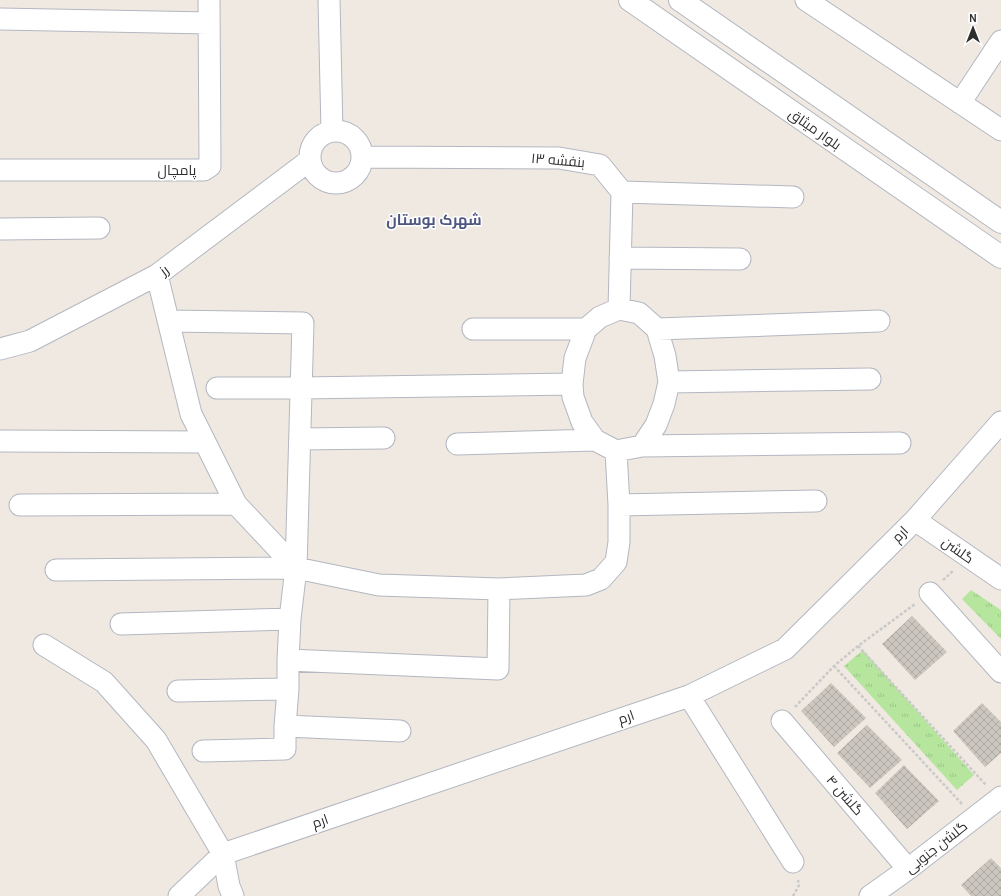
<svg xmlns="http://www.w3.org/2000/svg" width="1001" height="896" font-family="Karla,Cairo,sans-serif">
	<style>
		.grass { fill: url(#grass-tufts) }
		.building { fill: url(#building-cross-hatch) }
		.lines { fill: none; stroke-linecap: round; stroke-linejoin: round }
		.street-casing { stroke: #b4b7c1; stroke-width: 23 }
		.secondary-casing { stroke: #b4b7c1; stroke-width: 24 }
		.path { stroke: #c9c9c9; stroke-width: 2.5; stroke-dasharray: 3 2; stroke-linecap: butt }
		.street { stroke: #fff; stroke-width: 21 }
		.secondary { stroke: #fff; stroke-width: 22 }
		.labels { text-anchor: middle; stroke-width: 3; stroke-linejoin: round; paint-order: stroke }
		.street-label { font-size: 14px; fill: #2e2e2e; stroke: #fff }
		.neighbourhood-label { font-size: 15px; font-weight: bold; fill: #4d5680; stroke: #fff }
	</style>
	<defs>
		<pattern id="grass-tufts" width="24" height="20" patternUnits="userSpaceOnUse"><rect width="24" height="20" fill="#b6e59e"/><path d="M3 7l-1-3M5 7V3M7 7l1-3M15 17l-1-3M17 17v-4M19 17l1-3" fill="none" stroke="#9dc588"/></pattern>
		<pattern id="building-cross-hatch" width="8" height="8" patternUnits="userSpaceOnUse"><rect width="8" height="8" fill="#cbc7bf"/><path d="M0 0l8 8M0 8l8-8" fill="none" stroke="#afaba4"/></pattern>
	</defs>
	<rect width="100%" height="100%" fill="#efe9e1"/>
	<path class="grass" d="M971,590L1001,610V639L962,599Z
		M863,650L974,775L957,790L844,666Z"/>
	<path class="building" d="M912,616L947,652L915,680L882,644Z
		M831,683L866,718L834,747L801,711Z
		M982,703L1001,722V753L985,767L953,731Z
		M867,725L902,760L870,788L837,753Z
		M904,765L939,801L907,829L875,793Z
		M991,858L1001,868V896H971L961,885Z"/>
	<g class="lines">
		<g class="street-casing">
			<path id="street" d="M329,0L332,131
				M806,0L1001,130
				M0,19L209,23
				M960,103L1001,41
				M310 157a26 26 0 1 1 52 0a26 26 0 1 1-52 0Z
				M363,157L559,158L600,165L622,192L619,309
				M0,170H204L210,166L209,0
				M622,192L793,197
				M0,229L99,228
				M620,258L740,259
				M157,275L191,414L236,504L296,568L379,585L499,589L586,585L601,579L616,562L619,542V505L616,451
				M169,321L303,323L296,568L290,619L288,660L498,669L499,589
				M473,329H586L600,317L619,309L639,313L657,329L665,356L669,382L664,404L656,425L642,446L616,451L595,440L582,422L573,397L572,384L575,358L586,329
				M657,329L879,321
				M0,349L30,341L157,275L310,160
				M669,382L870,379
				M217,388H301L572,384
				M300,439L384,438
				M0,441L205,442
				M457,444L595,440
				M642,446L900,443
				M20,505L236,504
				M619,505L816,501
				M915,520L1001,579
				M56,570L296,568
				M930,593L1001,672
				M121,624L290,619
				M44,645L104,682L156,740L223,854L229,886L233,896
				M178,691L288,689
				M689,696L793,862
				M782,721L908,869
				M285,726L400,731
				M203,751L285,749V726L288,689V660
				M179,896L223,854L689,696L785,649L915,520L1001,422
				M870,896L908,869L1001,797"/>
		</g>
		<g class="secondary-casing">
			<path id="secondary" d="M630,0L1001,257
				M680,0L1001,222"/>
		</g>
		<path class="path" d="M943,580L954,570
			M858,646L986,785
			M834,666L962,804
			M795,707L834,666L858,646L915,604
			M793,896L799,885L798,880"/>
		<use href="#street" class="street"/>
		<use href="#secondary" class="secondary"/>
	</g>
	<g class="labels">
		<g class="street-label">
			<text transform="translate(815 129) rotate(35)" y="5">بلوار میثاق</text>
			<text transform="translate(558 160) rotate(5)" y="5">بنفشه ۱۳</text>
			<text x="177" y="175">پامچال</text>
			<text transform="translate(164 270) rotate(-36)" y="5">رز</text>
			<text transform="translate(900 534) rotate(-45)" y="5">ارم</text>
			<text transform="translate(958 550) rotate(35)" y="5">گلشن</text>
			<text transform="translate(626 717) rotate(-19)" y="5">ارم</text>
			<text transform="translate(845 795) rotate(49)" y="5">گلشن ۴</text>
			<text transform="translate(320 821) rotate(-19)" y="5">ارم</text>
			<text transform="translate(936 847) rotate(-38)" y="5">گلشن جنوبی</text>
		</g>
		<g class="neighbourhood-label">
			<text x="434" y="225">شهرک بوستان</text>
		</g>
	</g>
	<g transform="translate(973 28)" stroke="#ffffff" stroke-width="3" paint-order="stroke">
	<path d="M0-3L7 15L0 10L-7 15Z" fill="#2e2e2e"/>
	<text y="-6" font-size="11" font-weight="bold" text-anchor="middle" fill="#2e2e2e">N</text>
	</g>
</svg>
